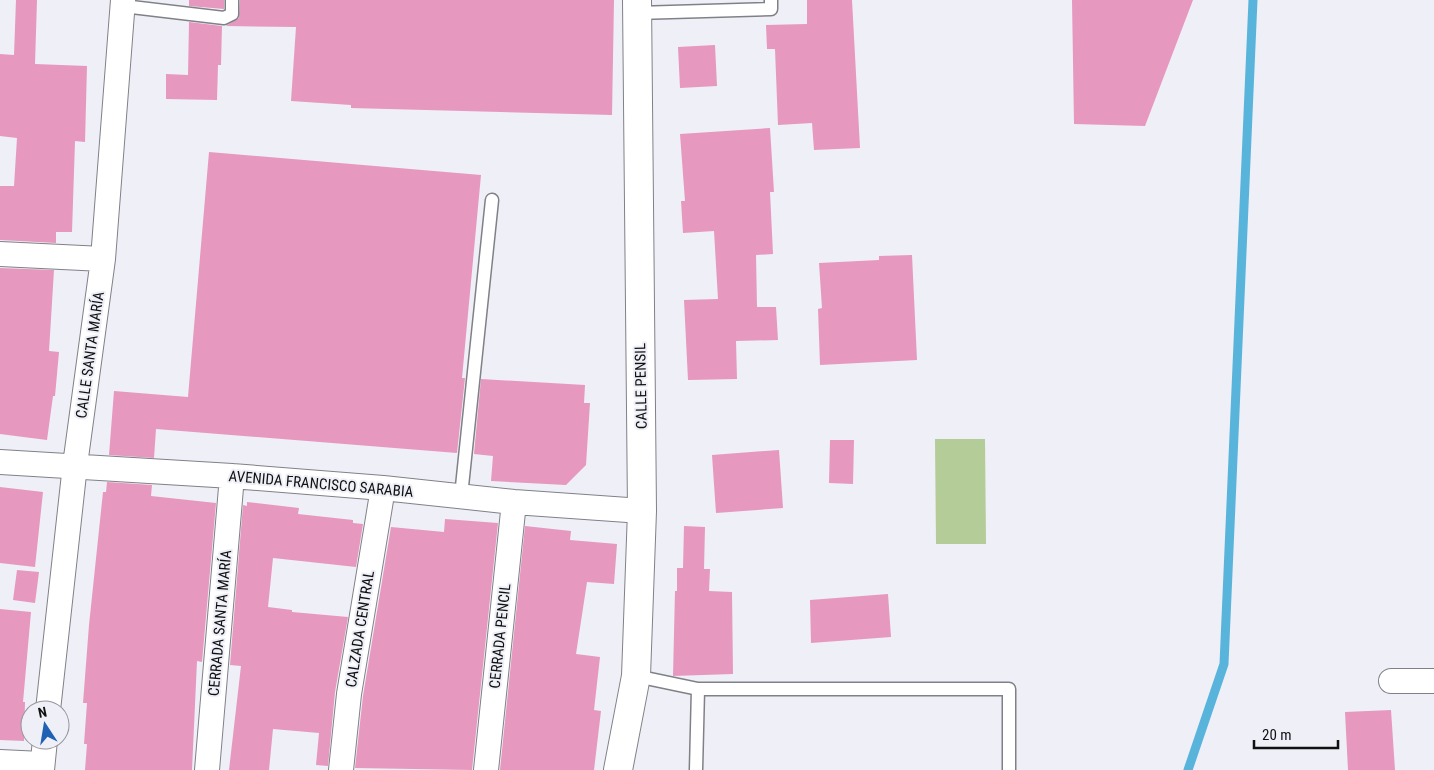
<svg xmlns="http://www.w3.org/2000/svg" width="1434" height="770" font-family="'Roboto Condensed',sans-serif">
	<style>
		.green { fill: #b4cc98 }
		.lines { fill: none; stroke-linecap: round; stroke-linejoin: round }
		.stream { stroke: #59b4dc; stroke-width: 9 }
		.building { fill: #e698bf }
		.service-casing { stroke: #808187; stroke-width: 15 }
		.minor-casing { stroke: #808187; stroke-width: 26 }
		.secondary-casing { stroke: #808187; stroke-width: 30 }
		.service { stroke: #fff; stroke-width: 12 }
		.minor { stroke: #fff; stroke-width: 24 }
		.secondary { stroke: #fff; stroke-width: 28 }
		.labels { text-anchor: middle; stroke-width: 4; stroke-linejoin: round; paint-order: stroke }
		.street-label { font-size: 15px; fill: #0f1012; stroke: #efeff7 }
	</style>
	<rect width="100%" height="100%" fill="#efeff7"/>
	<path class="green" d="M935,439H985L986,544H936Z"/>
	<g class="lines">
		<path class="stream" d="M1188,770L1224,664L1253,0"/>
	</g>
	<path class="building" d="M16,0H37L35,64L87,66L85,142L75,141L72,232H56V243L0,240V186H14L17,138L0,136V54L14,55Z
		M189,0H224V9L189,6Z
		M240,0H614L612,115L351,108V105L291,101L296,27L226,26L239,18Z
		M807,0H852L860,148L814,150L812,123L778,125L775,49H767L766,25L807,24Z
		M1072,0H1193L1145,126L1074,124Z
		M189,22L222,26L221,65H218L217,100L166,99V74L188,75Z
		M715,45L717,86L680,88L678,47Z
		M770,128L774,192H770L773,254L756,255L757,307H776L778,340L736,341L737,379L688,380L684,300L718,299L714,231L683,233L681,201H685L680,134Z
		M209,152L481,175L462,378H465L457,453L156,429L154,458L109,455L114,391L188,397Z
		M912,255L917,360L820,365L818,309L822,308L819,263L879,260V256Z
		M0,268L54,270L49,351L59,352L55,396H53L47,440L0,434Z
		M481,379L585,385L584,403H590L586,465L566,485L491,481L493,456L474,454Z
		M830,440H854L853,484L829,483Z
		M779,450L783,508L716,513L712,455Z
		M107,482L152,485L151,496L216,503L202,662L197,661L192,770H85L87,744H84L87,703H83L89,625L103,492H106Z
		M0,487L43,492L35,567L0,563Z
		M247,502L299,508L298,514L353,520V523L363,524L356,567L273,558L268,607L292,610V612L348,617L335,692L328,766L316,765L319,733L273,729L269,770H229L241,666L230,665L243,505L247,506Z
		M445,519L498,523L472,770L355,768L363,696L391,527L444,532Z
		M525,526L571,531L570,540L617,544L614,584L587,582L576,654L600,657L594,710L601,711L594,770H500Z
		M684,526L705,527L704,569H710L709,591L732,592L733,674L673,676L675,591H677V568H683Z
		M17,570L39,572L35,603L13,600Z
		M888,594L891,637L811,643L810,600Z
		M0,609L31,612L23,702H25L24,741L0,740Z
		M1391,710L1395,770H1348L1345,712Z"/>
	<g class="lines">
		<g class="service-casing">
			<path id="service" d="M123,6L224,18L232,14V0
				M637,13L771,9V0
				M461,496L492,200
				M636,676L698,689H1009V770
				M696,770L698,689"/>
		</g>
		<g class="minor-casing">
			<path id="minor" d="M0,254L103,259
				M0,462L232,476L383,488L514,502L642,511
				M1391,681H1434
				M48,710L75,465L103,259L123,0
				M0,762L42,764
				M42,770L45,740
				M207,770L232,476
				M341,770L349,694L383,488
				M486,770L514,502"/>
		</g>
		<g class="secondary-casing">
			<path id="secondary" d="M618,770L636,676L642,511L637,0"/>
		</g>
		<use href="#service" class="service"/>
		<use href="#minor" class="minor"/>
		<use href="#secondary" class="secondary"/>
	</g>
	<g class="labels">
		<g class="street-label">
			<text transform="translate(90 355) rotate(-82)" y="5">CALLE SANTA MARÍA</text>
			<text transform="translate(641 386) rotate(-91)" y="5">CALLE PENSIL</text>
			<text transform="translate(321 484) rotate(5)" y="5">AVENIDA FRANCISCO SARABIA</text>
			<text transform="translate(220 623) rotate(-85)" y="5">CERRADA SANTA MARÍA</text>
			<text transform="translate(360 629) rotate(-81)" y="5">CALZADA CENTRAL</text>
			<text transform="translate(500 636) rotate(-84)" y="5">CERRADA PENCIL</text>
		</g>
	</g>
	<g transform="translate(45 725) rotate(348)"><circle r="24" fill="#efeff7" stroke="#95969b"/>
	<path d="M0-4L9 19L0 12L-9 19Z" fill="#1f61b2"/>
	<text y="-8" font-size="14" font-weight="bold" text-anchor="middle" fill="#0f1012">N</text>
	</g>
	<path d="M1254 740v8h84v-8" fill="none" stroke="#0f1012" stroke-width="2.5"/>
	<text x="1262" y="740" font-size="15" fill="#0f1012" stroke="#efeff7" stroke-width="4" paint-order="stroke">20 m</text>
</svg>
